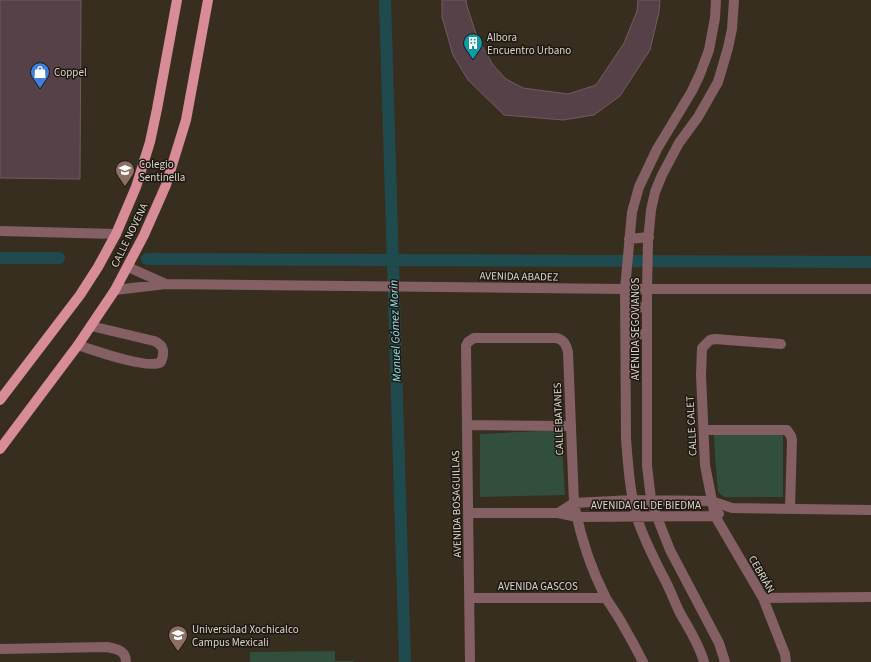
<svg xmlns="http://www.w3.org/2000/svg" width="871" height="662" font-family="'Source Sans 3',sans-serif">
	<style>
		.green { fill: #324e3d }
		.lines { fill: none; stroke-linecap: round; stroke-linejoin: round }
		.canal { stroke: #1f4a4e; stroke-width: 12 }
		.building { fill: #554147; stroke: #705b62 }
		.minor { stroke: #845f64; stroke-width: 10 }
		.major { stroke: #d78c97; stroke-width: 10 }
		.labels { text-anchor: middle; stroke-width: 3; stroke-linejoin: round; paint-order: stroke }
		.poi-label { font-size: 11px; fill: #ded7ce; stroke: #1c1710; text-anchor: start }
		.street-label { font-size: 11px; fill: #ded7ce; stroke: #1c1710 }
		.water-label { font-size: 12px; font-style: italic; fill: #91e0e8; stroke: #1c1710 }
	</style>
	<rect width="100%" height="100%" fill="#382e1f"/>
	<path class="green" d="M561,430L565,495L480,497V434Z
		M783,433V497H724L718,492L715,456L714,435Z
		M335,651V661H354V662H250V652Z"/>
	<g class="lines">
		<path class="canal" d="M385,0L405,662
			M0,258H59
			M147,259L871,262"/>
	</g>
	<path class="building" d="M0,0H81L80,179L0,178Z
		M442,0H466L467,6L477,37L493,65L506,79L523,88L568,94L596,85L624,43L637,11L638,0H660L659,12L650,50L620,96L594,115L563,120L504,115L468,80L453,55L442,17Z"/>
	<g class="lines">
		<path class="minor" d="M0,231L116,234
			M629,239L649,237
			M128,267L166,284
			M115,290L166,284L625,289H871
			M626,308L647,307
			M626,335L647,334
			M781,344L715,339L710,340L702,348L701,375L705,465L715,516L763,598L785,654L786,662
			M78,345C93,350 149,370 161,362C165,352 164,345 154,341L91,326
			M468,425L570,426
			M704,430H787L791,436L792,440L790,509
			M468,513H558L577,517L715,516L719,514
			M558,513L574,503L633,500L711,501L732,508L871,510
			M469,598H606
			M763,598L871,597
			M0,649L107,647C116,649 126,650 126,662
			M470,662L466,346L468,342L474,338H557C565,341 566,345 568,352L574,503C580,535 591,569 606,598C612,608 619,617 624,627C631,639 637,650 643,662
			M704,662C699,644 689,629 680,613C675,603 671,592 666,582C655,561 644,540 637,518C630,493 628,465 626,439L625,289L632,212L639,187L657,149L692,91L700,74L709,50L715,18L716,0
			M725,662L719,643L670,550L657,517L651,499L647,466V289L648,241L651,210L655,192L662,175L679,143L698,117L718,82L728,48L732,29L734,0"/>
		<path class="major" d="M0,400L80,295L98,267L116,234L136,187L150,142L157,109L177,0
			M0,449L78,345L115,290L144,235L166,185L186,120L208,0"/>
	</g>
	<defs>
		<g id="building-pin" transform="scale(1)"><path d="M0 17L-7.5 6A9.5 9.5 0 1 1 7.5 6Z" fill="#0f9aa8" stroke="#1c1710"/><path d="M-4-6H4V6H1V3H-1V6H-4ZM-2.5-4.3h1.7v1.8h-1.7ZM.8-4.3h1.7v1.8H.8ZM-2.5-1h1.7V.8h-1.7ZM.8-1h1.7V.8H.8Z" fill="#fff"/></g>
		<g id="shop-pin" transform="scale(1)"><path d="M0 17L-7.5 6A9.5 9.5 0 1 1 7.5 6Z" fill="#3f7fe0" stroke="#1c1710"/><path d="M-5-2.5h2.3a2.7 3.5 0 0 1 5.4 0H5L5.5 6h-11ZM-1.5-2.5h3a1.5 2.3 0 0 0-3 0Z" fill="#fff"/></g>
		<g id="school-pin" transform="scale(1)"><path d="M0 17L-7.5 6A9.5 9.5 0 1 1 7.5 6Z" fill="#8d6e63" stroke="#1c1710"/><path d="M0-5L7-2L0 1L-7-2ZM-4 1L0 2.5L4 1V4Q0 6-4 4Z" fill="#fff"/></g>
		<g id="university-pin" transform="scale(1)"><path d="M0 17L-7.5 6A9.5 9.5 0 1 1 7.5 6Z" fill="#8d6e63" stroke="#1c1710"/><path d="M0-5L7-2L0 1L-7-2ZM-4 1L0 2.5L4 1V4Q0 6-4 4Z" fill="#fff"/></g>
	</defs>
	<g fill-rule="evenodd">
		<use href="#building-pin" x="473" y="43"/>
		<use href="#shop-pin" x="40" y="72"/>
		<use href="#school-pin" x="125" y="170"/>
		<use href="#university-pin" x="178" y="635"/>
	</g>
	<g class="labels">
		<g class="poi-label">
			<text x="487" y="41">Albora<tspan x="487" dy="13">Encuentro Urbano</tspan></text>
			<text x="54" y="76">Coppel</text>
			<text x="139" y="168">Colegio<tspan x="139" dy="13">Sentinella</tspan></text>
			<text x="192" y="633">Universidad Xochicalco<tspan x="192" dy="13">Campus Mexicali</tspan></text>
		</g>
		<g class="street-label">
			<text transform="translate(129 235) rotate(-64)" y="4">CALLE NOVENA</text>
			<text transform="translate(519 276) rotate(1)" y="4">AVENIDA ABADEZ</text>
			<text transform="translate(635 329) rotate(-90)" y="4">AVENIDA SEGOVIANOS</text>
			<text transform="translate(558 419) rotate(-92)" y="4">CALLE BATANES</text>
			<text transform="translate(691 426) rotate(-93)" y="4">CALLE CALET</text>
			<text transform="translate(456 504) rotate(-91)" y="4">AVENIDA BOSAGUILLAS</text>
			<text x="646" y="509">AVENIDA GIL DE BIEDMA</text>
			<text transform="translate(762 574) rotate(60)" y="4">CEBRIÁN</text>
			<text x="538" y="590">AVENIDA GASCOS</text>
		</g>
		<g class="water-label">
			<text transform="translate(395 331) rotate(-92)" y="4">Manuel Gómez Morin</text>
		</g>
	</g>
</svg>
